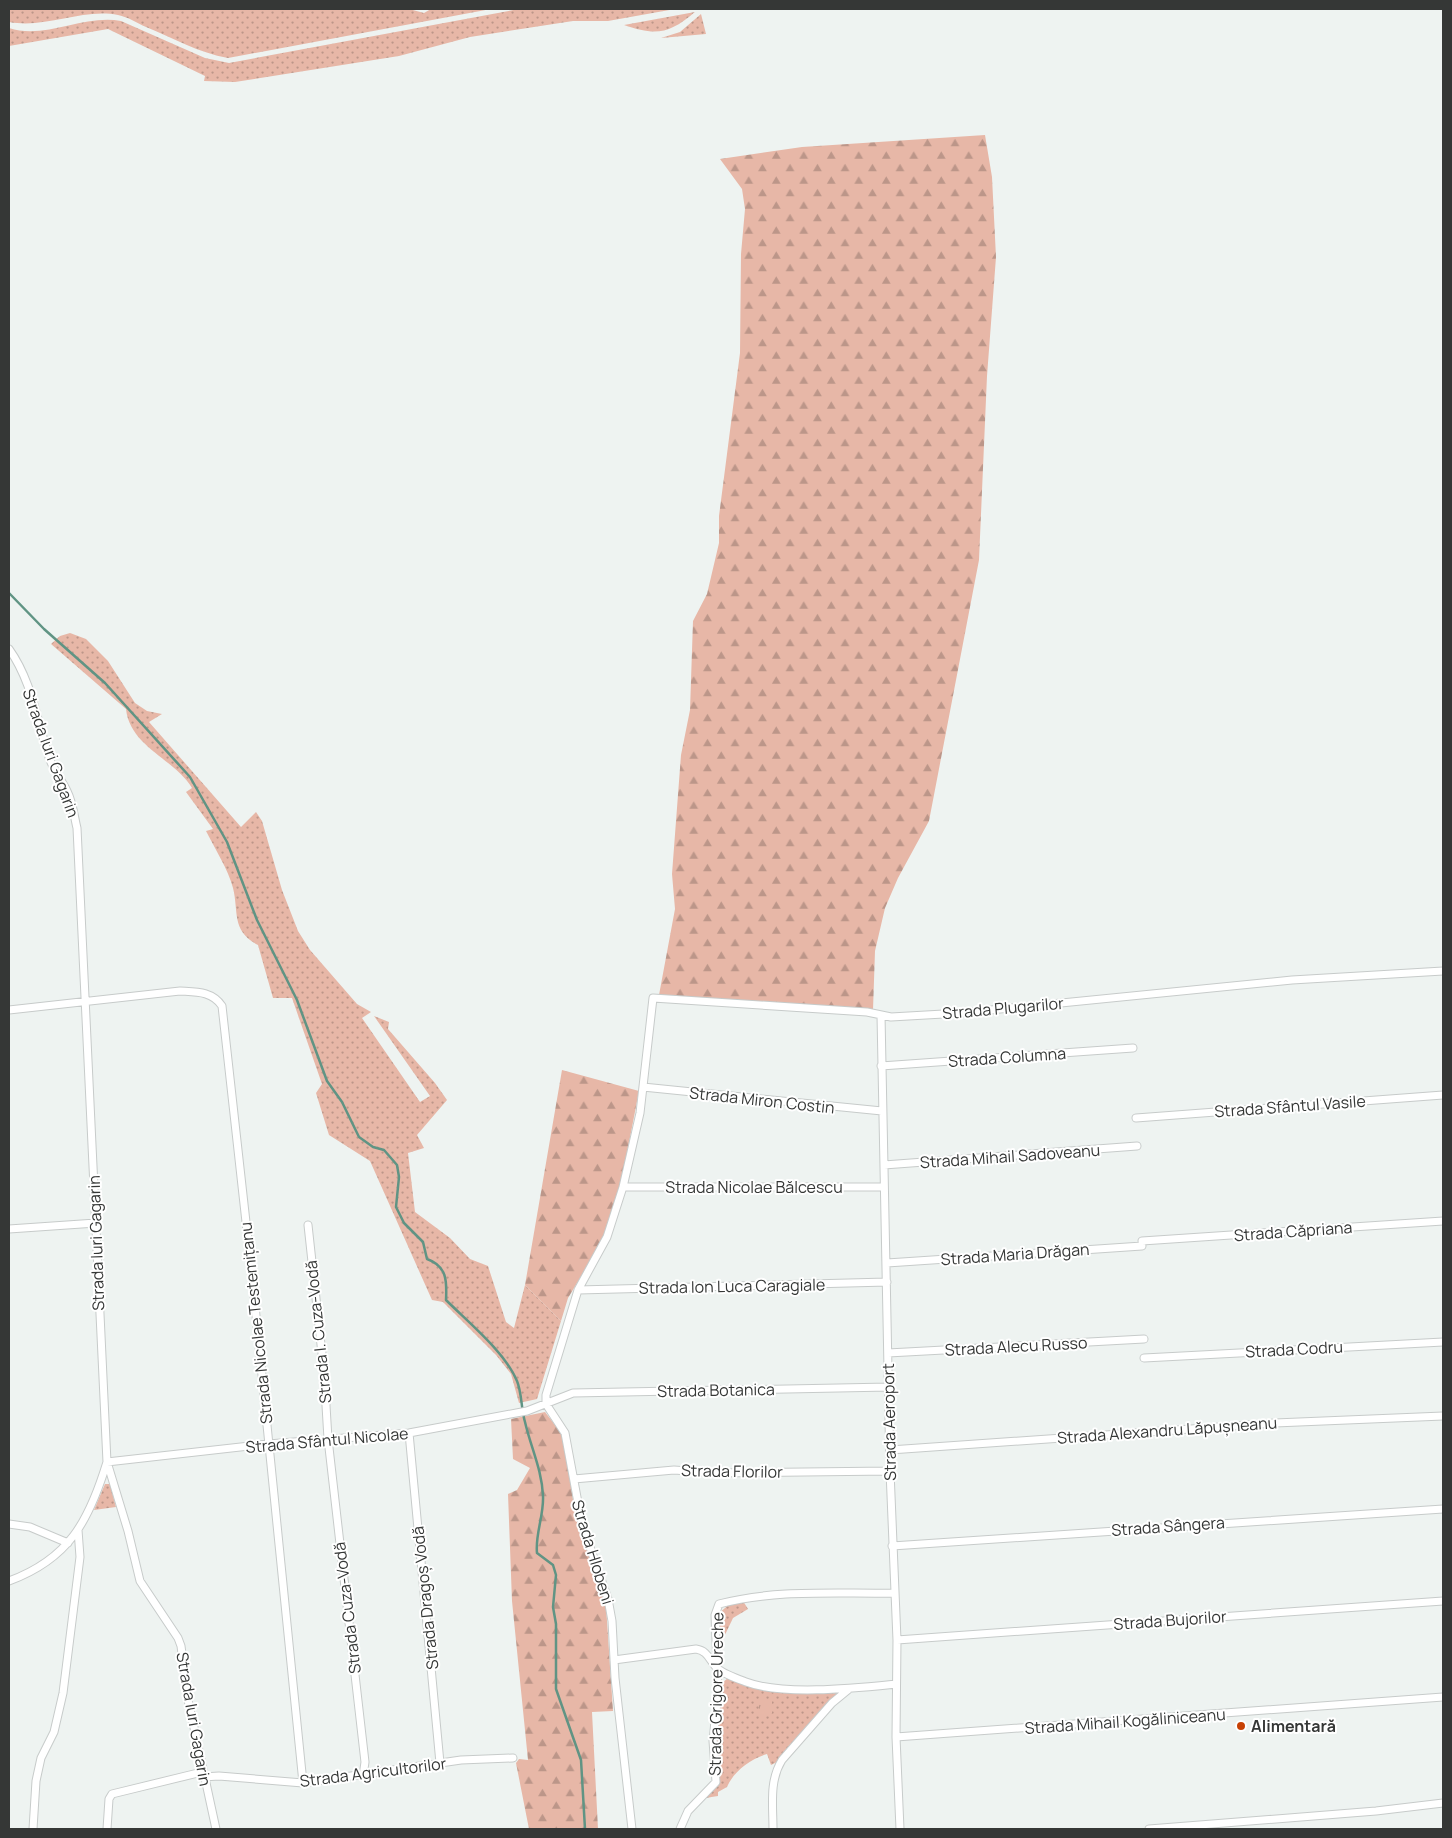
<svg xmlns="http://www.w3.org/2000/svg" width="1452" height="1838" font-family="Manrope,sans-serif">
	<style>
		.grass { fill: url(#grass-dots) }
		.forest { fill: url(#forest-firs) }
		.park { fill: url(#park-tufts) }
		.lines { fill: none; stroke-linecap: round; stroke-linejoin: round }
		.stream { stroke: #609484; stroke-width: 2.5 }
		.street-casing { stroke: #c7cbca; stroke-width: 9 }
		.street { stroke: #fff; stroke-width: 7 }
		.poi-dot { fill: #c74104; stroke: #fff; stroke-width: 2 }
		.labels { text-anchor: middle; stroke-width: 4; stroke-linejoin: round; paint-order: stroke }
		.street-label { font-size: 16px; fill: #353736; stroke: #fff }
		.poi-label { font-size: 16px; font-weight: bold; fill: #353736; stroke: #fff; text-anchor: start }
	</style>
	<defs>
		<pattern id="grass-dots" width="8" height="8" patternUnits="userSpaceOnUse" patternTransform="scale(1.25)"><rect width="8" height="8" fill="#e7b7a7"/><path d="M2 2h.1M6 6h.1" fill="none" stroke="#bc9689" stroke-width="1.8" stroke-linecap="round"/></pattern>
		<pattern id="forest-firs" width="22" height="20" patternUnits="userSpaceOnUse" patternTransform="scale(1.25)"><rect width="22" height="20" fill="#e7b7a7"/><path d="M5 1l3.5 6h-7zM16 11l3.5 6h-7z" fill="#bc9689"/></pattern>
		<pattern id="park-tufts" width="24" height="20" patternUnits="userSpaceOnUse" patternTransform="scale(1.25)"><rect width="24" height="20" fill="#e7b7a7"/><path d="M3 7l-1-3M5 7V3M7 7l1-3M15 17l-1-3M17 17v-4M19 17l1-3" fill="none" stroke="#bc9689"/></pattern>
	</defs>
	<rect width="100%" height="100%" fill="#eef3f1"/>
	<path class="grass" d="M9,9H409L424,13L431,9H491L228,58C199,53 173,38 146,27C137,23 128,17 118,15C82,8 46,29 9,22Z
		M519,9H675L608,21H573L470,37L399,56L235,82L204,81L205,76L108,29L9,46V28C45,40 84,14 121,21L205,58L229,63Z
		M695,12C669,34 656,36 624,25Z
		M701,14L706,34L661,38L680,32Z
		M70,633L86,639L108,661L135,703L147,711L162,714L149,722L241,827L256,812L262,821L282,890L298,931L310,950L357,1004L371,1012L362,1018L420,1102L430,1096L374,1016L389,1022L388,1029L435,1083L447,1100L417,1135L424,1148L408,1153L415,1212L450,1238L470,1259L488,1266L506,1322L514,1328L525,1285L561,1321L537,1399L519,1403L511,1374L496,1355L443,1302L432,1300L370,1161L329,1135L316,1093L322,1084L292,998H273L258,945C231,931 239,912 233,888C228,869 215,849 206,831L213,829L186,792L192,788C175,759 130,747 126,709L51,644L60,636Z
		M105,1484H110L116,1507L94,1510Z
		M743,1601L748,1609L733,1618L723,1639L721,1642L718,1641V1614L732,1602Z
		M728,1678L748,1685L841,1692L779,1761L771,1765L767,1754C750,1759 734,1771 727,1787L718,1792V1796L705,1798L718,1786L720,1778L715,1738L721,1684Z"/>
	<path class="forest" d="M985,135L992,177L996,257L987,376L979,560L929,821L898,878L885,908L875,951L873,1010L659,995L675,909L672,874L681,755L690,710L693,621L707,594L719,543V516L740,353L741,254L745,209L742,189L720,159L802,147Z
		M562,1070L639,1091L621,1184L605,1237L568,1298L561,1321L525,1285Z
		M545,1412L559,1430L564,1441L576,1519L606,1606L613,1711L592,1712L598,1829H529L516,1763L519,1759L528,1760L512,1601L508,1494L517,1490L530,1468L513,1459L511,1419Z"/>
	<path class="park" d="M760,1699L772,1700V1713L758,1715Z"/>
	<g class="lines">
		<path class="stream" d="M9,593L44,629L105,683L190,777L227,842L257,920L297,1000L327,1081L342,1102L359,1137L373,1147L384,1150L397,1165L399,1177L396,1207L404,1223L423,1242L427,1259C447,1266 447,1281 446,1300C468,1322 505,1352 517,1381C522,1393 521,1409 525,1422C531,1448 542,1470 543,1496C544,1516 535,1534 537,1553L553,1565L556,1575L553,1607L556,1624V1689L581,1760L585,1829"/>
		<g class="street-casing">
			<path id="street" d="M9,649C32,681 37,721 49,757C53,770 61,779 67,791C73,803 74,816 77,828L107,1462L128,1531L140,1581L178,1638L181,1646L188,1700L216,1829
				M9,1010L180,991C196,992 212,991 222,1006L252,1276L303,1783
				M881,1015L890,1471L897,1640L896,1737L900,1829
				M881,1066L1133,1048
				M643,1087L882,1111
				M1136,1118L1443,1095
				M884,1165L1137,1146
				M623,1187H884
				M308,1225L324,1372L328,1439L365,1762L363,1776
				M9,1229L96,1223
				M1142,1241L1443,1221
				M887,1263L1142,1246
				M578,1290L887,1282
				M888,1353L1144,1339
				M1144,1358L1443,1342
				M409,1433L440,1763
				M890,1450L1275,1423L1443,1416
				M574,1479L674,1470L715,1473L890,1471
				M9,1524L30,1527L68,1543
				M892,1546L1443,1509
				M9,1581C69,1559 89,1521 107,1462L268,1444L409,1433L527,1411L573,1393L889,1387
				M897,1640L1443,1601
				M614,1660L696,1649C709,1651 709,1661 718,1669C724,1674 738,1679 746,1682C783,1696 856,1688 896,1684
				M896,1737L1443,1697
				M203,1777L219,1776L303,1783L461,1760L513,1758
				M33,1829L36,1781L41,1758L54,1732L63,1693L80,1557L78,1530
				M107,1829L109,1799L112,1794L202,1772
				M632,1829L615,1678L612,1621L608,1599L582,1524L565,1433L546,1404V1395L578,1290L607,1237L623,1187L640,1113L653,998L867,1012L891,1017L961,1013L1292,980L1443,971
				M680,1829L688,1811L716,1782L713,1741L718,1691L715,1615L719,1604C776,1589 836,1594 895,1593
				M773,1829C773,1805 769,1781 782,1760L832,1703L849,1689
				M1149,1829L1376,1811L1443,1803"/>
		</g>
		<use href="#street" class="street"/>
	</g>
	<circle class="poi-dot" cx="1241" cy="1726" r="5"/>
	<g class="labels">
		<g class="street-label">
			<text transform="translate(51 753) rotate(70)" y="6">Strada Iuri Gagarin</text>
			<text transform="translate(1003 1008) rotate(-5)" y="6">Strada Plugarilor</text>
			<text transform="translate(1007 1057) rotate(-4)" y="6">Strada Columna</text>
			<text transform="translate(762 1100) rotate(6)" y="6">Strada Miron Costin</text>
			<text transform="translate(1290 1106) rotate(-4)" y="6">Strada Sfântul Vasile</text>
			<text transform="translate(1010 1156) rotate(-4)" y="6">Strada Mihail Sadoveanu</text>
			<text x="754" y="1193">Strada Nicolae Bălcescu</text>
			<text transform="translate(1293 1231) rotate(-4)" y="6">Strada Căpriana</text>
			<text transform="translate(96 1243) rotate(-92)" y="6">Strada Iuri Gagarin</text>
			<text transform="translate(1015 1254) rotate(-4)" y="6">Strada Maria Drăgan</text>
			<text transform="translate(732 1286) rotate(-1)" y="6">Strada Ion Luca Caragiale</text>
			<text transform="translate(256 1323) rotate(-96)" y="6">Strada Nicolae Testemițanu</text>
			<text transform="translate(318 1332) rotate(-96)" y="6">Strada I. Cuza-Vodă</text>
			<text transform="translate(1016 1346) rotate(-3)" y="6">Strada Alecu Russo</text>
			<text transform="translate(1294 1349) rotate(-3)" y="6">Strada Codru</text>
			<text transform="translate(716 1390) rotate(-1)" y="6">Strada Botanica</text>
			<text transform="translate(889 1422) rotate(-91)" y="6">Strada Aeroport</text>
			<text transform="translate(1167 1430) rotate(-4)" y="6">Strada Alexandru Lăpușneanu</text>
			<text transform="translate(327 1440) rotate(-5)" y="6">Strada Sfântul Nicolae</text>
			<text transform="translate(732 1471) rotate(1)" y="6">Strada Florilor</text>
			<text transform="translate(1168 1526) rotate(-4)" y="6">Strada Sângera</text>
			<text transform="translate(593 1552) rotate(73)" y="6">Strada Hlobeni</text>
			<text transform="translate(425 1598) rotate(-96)" y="6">Strada Dragoș Vodă</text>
			<text transform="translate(347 1608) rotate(-97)" y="6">Strada Cuza-Vodă</text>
			<text transform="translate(1170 1620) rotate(-4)" y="6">Strada Bujorilor</text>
			<text transform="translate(716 1694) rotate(-89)" y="6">Strada Grigore Ureche</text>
			<text transform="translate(194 1719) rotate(80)" y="6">Strada Iuri Gagarin</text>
			<text transform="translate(1125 1721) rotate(-4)" y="6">Strada Mihail Kogăliniceanu</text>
			<text transform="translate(373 1772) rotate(-7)" y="6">Strada Agricultorilor</text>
		</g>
		<g class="poi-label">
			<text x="1251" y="1732">Alimentară</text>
		</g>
	</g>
	<rect width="1452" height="1838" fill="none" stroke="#353736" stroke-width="20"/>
</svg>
